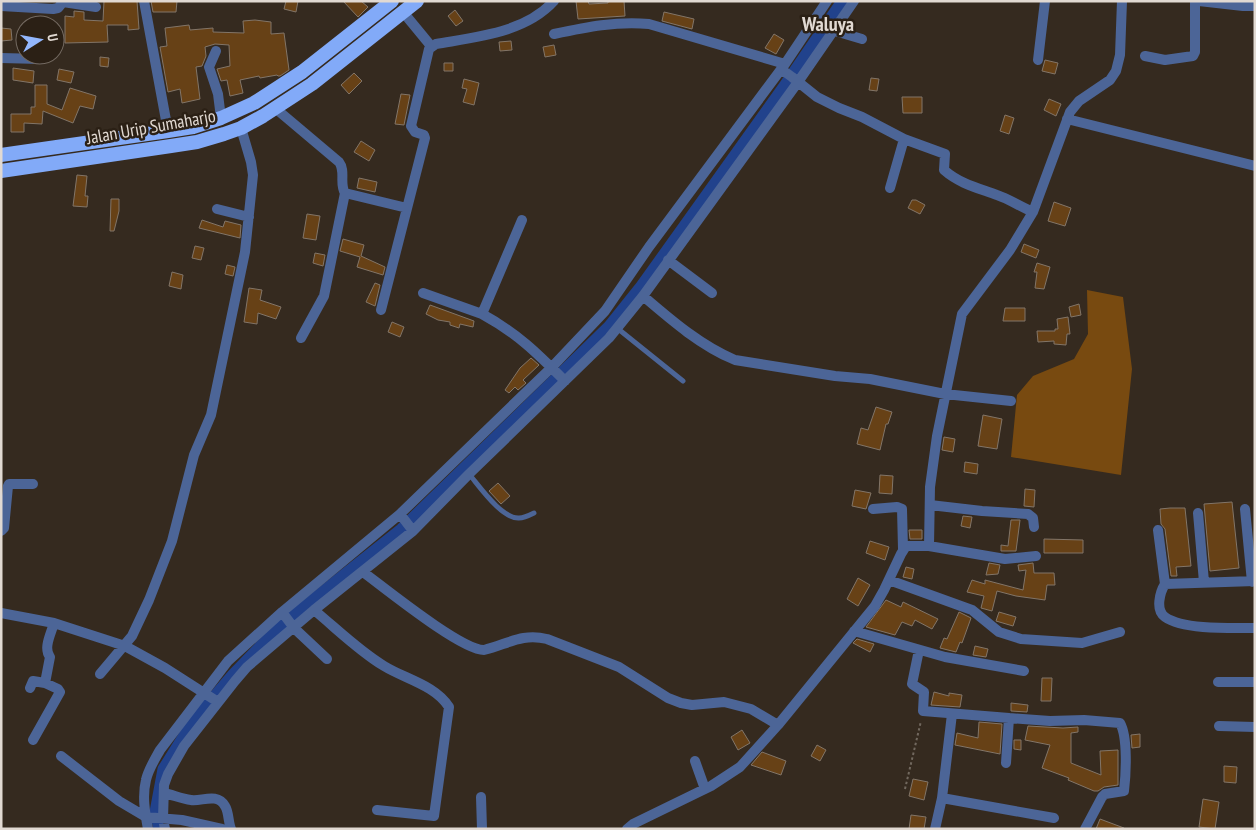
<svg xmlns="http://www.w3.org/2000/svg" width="1256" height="830" font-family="'PT Sans Narrow',sans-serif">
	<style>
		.green { fill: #784a10 }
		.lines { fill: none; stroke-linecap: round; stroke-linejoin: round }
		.canal { stroke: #21428c; stroke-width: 11 }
		.building { fill: #674116; stroke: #827568 }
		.path { stroke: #72695f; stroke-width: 2; stroke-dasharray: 2.5 2.5; stroke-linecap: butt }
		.service { stroke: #4c6597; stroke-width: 5 }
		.minor { stroke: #4c6597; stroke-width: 10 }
		.trunk { stroke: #82aaf8; stroke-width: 14 }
		.labels { text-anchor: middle; stroke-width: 5; stroke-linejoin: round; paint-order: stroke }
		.street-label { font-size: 18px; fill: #e1d9d2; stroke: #2b2015 }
		.quarter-label { font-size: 20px; font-weight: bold; fill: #e1d9d2; stroke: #2b2015 }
	</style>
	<rect width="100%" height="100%" fill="#352a1f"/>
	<path class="green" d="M1087,290L1123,297L1132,369L1121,475L1011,457L1017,395L1033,376L1074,359L1088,334Z"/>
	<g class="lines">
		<path class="canal" d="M159,829L155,812L163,769L193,721L233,674L273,633L303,607L401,529L609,326L641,286L784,86L842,1"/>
	</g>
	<path class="building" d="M104,1H137L139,29L128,30V25H107L108,42L65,43V16L74,17V11L84,12V20L103,21Z
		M151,1H177L176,12H153Z
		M286,1H298L296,12L284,9Z
		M343,1H361L368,7L358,17Z
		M576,1H588L589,4L608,3V1H624L625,16L578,19Z
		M455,10L463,21L456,26L448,16Z
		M664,12L694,19L692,29L662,21Z
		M255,20L271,22V34L284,33L289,70L280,76H278L277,75L260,78L259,76L240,80L243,93L230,96L227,80L221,81L217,69L230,66L229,45L215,44L205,47L206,56L202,66L196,67L200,99L182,103L180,89L168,92L160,47L167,46L165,28L189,25L190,30L213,28V32L244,33L243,21Z
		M1,28L11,29L12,40L1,41Z
		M774,34L784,40L776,54L765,48Z
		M511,41L512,50L500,51L499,42Z
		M554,45L556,55L545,57L543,47Z
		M100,57L109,58L108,67L100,66Z
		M1045,60L1058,63L1055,74L1042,71Z
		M444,63H453V71H444Z
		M13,68L34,71L33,83L13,80Z
		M59,69L74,72L71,83L57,80Z
		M354,73L362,81L349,94L341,85Z
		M871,78L879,79L877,91L869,90Z
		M464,79L479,83L474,105L463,102L467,89L462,88Z
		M35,85H47V104L62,110L70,88L96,96L93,109L80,106L73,123L43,111L42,124L24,123V132H11V114H31V107H35Z
		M401,94L410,95L404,125L395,124Z
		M902,97H922V113H903Z
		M1049,99L1061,104L1056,116L1044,110Z
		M1005,115L1014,118L1009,134L1000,131Z
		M361,141L375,150L369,161L354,152Z
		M77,175L87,176L85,196H88L87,207L73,206Z
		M359,178L377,182L375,192L357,188Z
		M111,199H119V211L114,231H110Z
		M912,200H916L925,205L920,214L908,208Z
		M1054,202L1071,208L1065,226L1048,221Z
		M307,214L320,216L316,240L303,238Z
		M202,220L223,227L225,221L241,225L240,238L199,228Z
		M343,239L364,245L361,256L385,267L383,275L357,267L360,257L340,251Z
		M1024,244L1039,250L1036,258L1021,252Z
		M195,246L204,248L201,260L192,258Z
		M315,253L325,255L323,266L313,263Z
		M1037,263L1050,267L1044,289L1035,288L1037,272H1034Z
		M227,265L235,267L233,276L225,274Z
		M172,272L183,275L181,289L169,286Z
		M375,283L380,285L375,306L366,302Z
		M249,288L262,290L260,300L281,307L276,319L258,313L257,324L244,322Z
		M1079,304L1081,315L1071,317L1069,307Z
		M430,305L474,321L473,327L460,324L459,328L450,325V322L438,320L426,314Z
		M1005,308H1025V321H1003Z
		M1068,317L1070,334H1067L1066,345L1054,344V341L1038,342L1037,331H1055V329H1058L1057,319Z
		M392,322L404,327L400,337L388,332Z
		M531,358L539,365L523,380L526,383L518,390L515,387L509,393L505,390L520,368Z
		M876,407L892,412L888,424H886L880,450L857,444L861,428L868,430Z
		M983,415L1002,419L997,449L978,446Z
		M944,437L955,439L953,452L942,450Z
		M965,462L978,464L977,474L964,472Z
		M880,475L893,476L892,494L879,493Z
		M498,483L510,496L501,504L489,491Z
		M1025,489L1035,490L1034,507L1024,506Z
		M855,490L871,493L866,509L852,506Z
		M1232,502L1239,568L1210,571L1204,504Z
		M1170,508H1185L1191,566L1176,567L1177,576H1171L1165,529L1161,524L1160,509Z
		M963,516L972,517L970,528L961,526Z
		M1011,520H1020L1016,551H1001V545L1008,546Z
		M909,530H922V539H910Z
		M1044,539L1083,540V553H1044Z
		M870,541L889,547L885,560L866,553Z
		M989,563L1000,565L998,574L986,575Z
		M1033,563L1034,573H1054L1055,585H1047L1045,600L1016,596L997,591L992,611L981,608L984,596L967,592L972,580L985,584V580L1023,590L1026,570L1019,571L1018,565Z
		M906,567L914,569L912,579L903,577Z
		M858,578L870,585L858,606L847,599Z
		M886,600L901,607L903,602L938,619L932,629L915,620L912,626L902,622L895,635L866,627Z
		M959,612L971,618L962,643L960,642L956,652L940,648L944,638L947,639Z
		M999,612L1016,617L1013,626L996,621Z
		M857,639L874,644L870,652L853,643Z
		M975,646L988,649L986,657L973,655Z
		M1042,678H1052L1051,701H1041Z
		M934,692L949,696V693L962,695L960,707L931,705Z
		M1011,703L1028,705L1027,712L1011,711Z
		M979,722L1002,724L1000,754L955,745L957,733L978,738Z
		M1028,726L1063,728L1078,727V732L1071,733V763L1101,775L1100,751L1118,750V785L1104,787L1098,791H1094L1068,780L1069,778L1042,768L1050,745L1025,740Z
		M742,730L750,743L738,750L731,737Z
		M1140,734V747L1132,748L1131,735Z
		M1014,740H1021V750L1014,749Z
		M817,745L826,750L820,761L811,756Z
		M762,752L786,761L781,775L751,765Z
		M1224,766L1237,767L1236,783L1224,782Z
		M913,779L928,782L924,800L909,796Z
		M1203,799L1219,802L1215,829L1199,827Z
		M911,815L926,817L924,829H909Z
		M1100,819L1124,828V829H1096Z"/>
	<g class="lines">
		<path class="path" d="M905,789L921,721"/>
		<path class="service" d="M617,328L683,381
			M469,474C480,487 502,519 519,518C524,518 530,515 534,513"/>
		<path class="minor" d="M144,1L168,131
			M1199,1L1243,6H1255
			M1,6L53,9L58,8L63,2L96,7
			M403,12L431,46
			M835,31L862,39
			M554,34C587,27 616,21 649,24L785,64
			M216,51L209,67L218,94L221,118
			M1145,56L1165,60L1193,56L1195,52V1
			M1,58L41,59
			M1038,60L1045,1
			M781,69L792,77L817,97L839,108L862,117L904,139L890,188
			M275,108L339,162C346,171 339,184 345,193L324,296L301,338
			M1067,119L1255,166
			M904,139L945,154L944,170C960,184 978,188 997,195C1009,199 1021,207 1033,212
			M345,193L407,208
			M217,209L249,217
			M522,220L482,314C517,333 537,353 565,381
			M668,260L712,293
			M423,293L482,314
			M643,296C671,320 701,346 735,360L835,376L870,379L945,394L1011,401
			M381,310L425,138L424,135L415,132L411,126L429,49L436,44C476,37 525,33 554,1
			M930,505L982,511L1028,514L1033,518L1034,527
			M873,509L897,507L902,509L903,549
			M1245,509L1252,582
			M1198,513L1204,582
			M400,514L413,531
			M1158,530L1165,584
			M1,531L4,528L8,486L9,484H33
			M929,546L930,487L937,436L962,314L1010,250L1033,212L1070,112L1079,101L1110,80L1116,71L1120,55L1122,1
			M363,572C386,589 461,650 484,650C508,644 522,633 547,639L619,667L668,698L681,703L692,705L724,702L751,709L778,725
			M889,580L972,610L999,632L1021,639L1082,643L1120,632
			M1255,581L1165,584C1160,592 1155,610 1165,617C1183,630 1233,628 1255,628
			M314,610C337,629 359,651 384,666C405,679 435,685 449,707L434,816L377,810
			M282,612L294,628L327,659
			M1,613L54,623L125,646L165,668L218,702
			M854,631L945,657L1024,671
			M919,650L912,684L924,692L923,711L1009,718L1006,763
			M100,674L132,636L149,600L172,541L194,455L211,415L245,252L253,175L251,162L241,128
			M1218,682H1255
			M30,688L33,681L45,683L50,657C43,648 51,634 54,623
			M1009,718L1050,721L1084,720L1120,723C1128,737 1126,774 1124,791L1105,794L1102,797L1085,829
			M1219,726L1255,727
			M33,740L60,692L58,689L45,683
			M61,756L119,801L146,817L182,820L222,829
			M695,761L705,789
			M164,793C173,795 182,799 191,800C201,802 217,792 225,806C229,812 228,822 231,829
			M481,797L482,829
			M942,798L1054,818
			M148,829C145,813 142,796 146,780C148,770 155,759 160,750L228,661L282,612L400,514L552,367L605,311L649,247L785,64L827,1
			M165,829L163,819L164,785L168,774L184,746L235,681L247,667L314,610L413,531L469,474L609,338L643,296L798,82L854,1
			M627,829L633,824L711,786L740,767L778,725L875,606L884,590L901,554L906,546H929L1005,559L1036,556
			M935,829L942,798L952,714"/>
		<path class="trunk" d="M1,155L168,131L193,127L221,118L254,103L302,72L392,1
			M1,171L171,146L197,142L224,134L241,128L263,116L312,84L417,1"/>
	</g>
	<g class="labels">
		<g class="street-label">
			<text transform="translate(151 127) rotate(-10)" y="6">Jalan Urip Sumaharjo</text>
		</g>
		<g class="quarter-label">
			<text x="828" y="31">Waluya</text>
		</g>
	</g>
	<rect width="1256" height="830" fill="none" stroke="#e1d9d2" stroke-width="5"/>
	<g transform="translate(40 40) rotate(79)"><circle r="24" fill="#2b2015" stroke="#746a61"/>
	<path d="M0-4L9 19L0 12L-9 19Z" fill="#93b7fd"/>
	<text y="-8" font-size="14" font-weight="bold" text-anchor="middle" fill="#e1d9d2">U</text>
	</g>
</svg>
